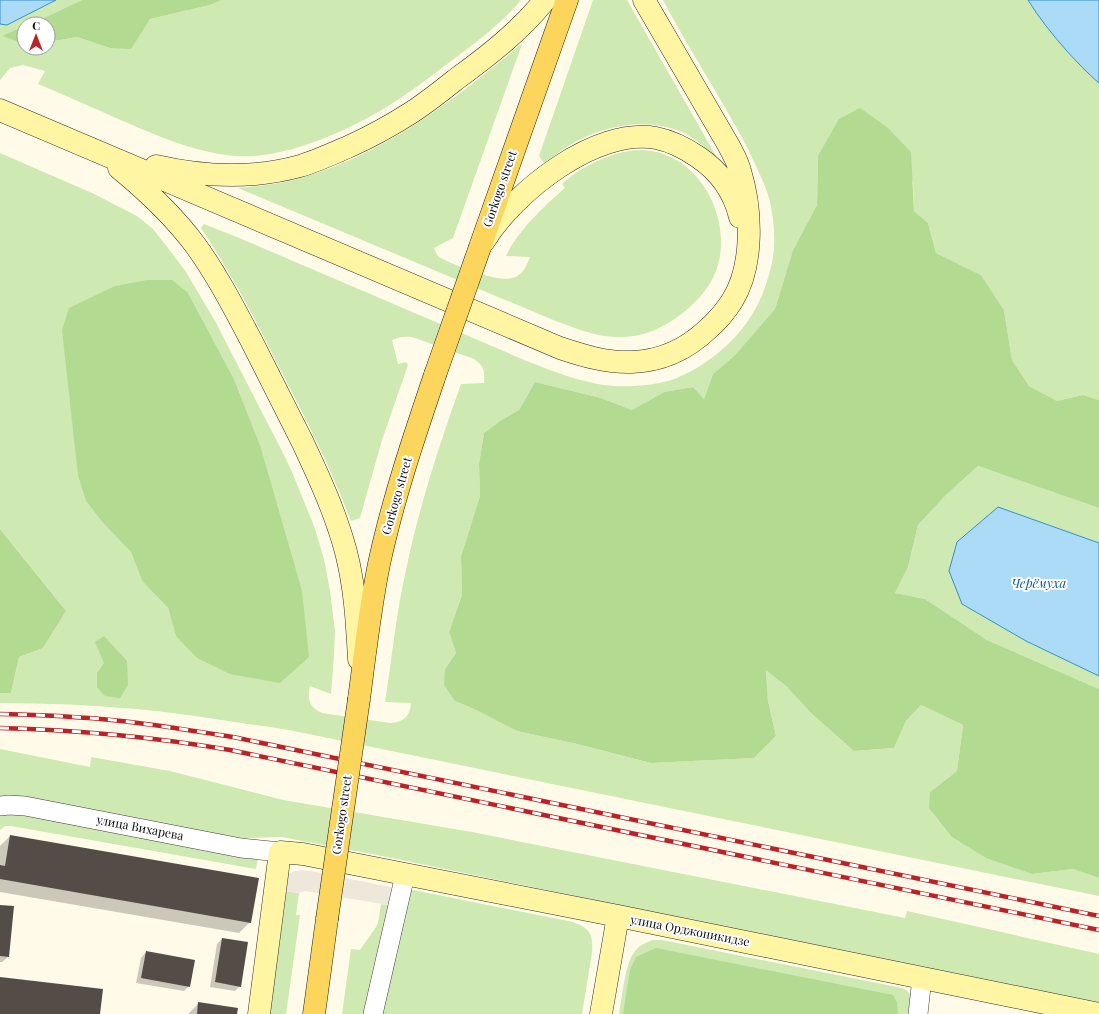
<svg xmlns="http://www.w3.org/2000/svg" width="1099" height="1014" font-family="'Playfair Display',serif">
	<style>
		.green { fill: #cee9b2; fill-rule: evenodd }
		.forest { fill: #b2da91 }
		.plaza { fill: #ede8d9 }
		.water { fill: #acdbf7; stroke: #3290cf }
		.shadow { fill: #0003 }
		.building { fill: #534c47 }
		.lines { fill: none; stroke-linecap: round; stroke-linejoin: round }
		.street-casing { stroke: #3e3e3e; stroke-width: 20 }
		.secondary-casing { stroke: #2d2d2d; stroke-width: 23 }
		.primary-casing { stroke: #1c1c1c; stroke-width: 23 }
		.street { stroke: #fff; stroke-width: 19 }
		.secondary { stroke: #fff5a3; stroke-width: 22 }
		.primary { stroke: #fbd55c; stroke-width: 22 }
		.rail-casing { stroke: #bc2128; stroke-width: 4.5 }
		.rail { stroke: #fff; stroke-width: 3; stroke-dasharray: 9; stroke-linecap: butt }
		.primary-bridge-casing { stroke: #1c1c1c; stroke-width: 23; stroke-linecap: butt }
		.primary-bridge { stroke: #fbd55c; stroke-width: 22 }
		.labels { text-anchor: middle; stroke-width: 4; stroke-linejoin: round; paint-order: stroke }
		.street-label { font-size: 12px; fill: #0b0b0b; stroke: #fff }
		.water-label { font-size: 13px; font-style: italic; fill: #13609d; stroke: #fff }
	</style>
	<rect width="100%" height="100%" fill="#fffbe8"/>
	<path class="green" d="M56,0H82C68,7 38,24 24,24V26L3,36L24,44V48H48V42L77,37L110,48L150,19L210,5L222,0H521C501,24 475,43 451,61C434,74 417,87 399,99C357,127 287,160 236,156C195,153 153,134 116,118C90,106 64,95 38,84L45,71L23,65L10,68L0,80V24L7,25Z
		M593,0H627L716,156L715,157C705,147 690,134 677,130C641,118 602,126 570,145C561,150 553,157 544,163L539,156Z
		M663,0H1028C1039,18 1052,34 1066,50C1077,62 1087,73 1099,83V400L1083,395L1057,401L1029,386L1012,360L1004,310L981,275L936,253L928,223L914,211L913,181L818,156L817,205L793,250L775,309L735,355L713,374L704,399L693,387L664,392L632,410L601,398L535,382L519,410L500,421L484,433L479,464L480,496L461,556L462,595L449,632L456,653L445,669L455,701L474,709L517,731L577,744L651,763L754,758L776,736L768,701L766,669L786,686L812,714L854,751L894,748L906,721L921,705L963,725L957,771L930,792L988,859L1032,874L1073,869L1099,878V896L289,730C239,723 188,714 137,709C92,705 46,703 0,703V693H11L19,657L43,648L66,611L0,529V153L92,193L137,216L153,229L165,244L186,272L215,321L282,451L292,472L314,526L324,559L330,591L335,631L334,655L331,694L310,686C307,699 309,707 322,713L390,723C403,722 410,717 411,703L385,702C392,658 396,614 406,570C419,507 439,445 461,384L484,383C485,371 484,366 474,359L412,337C404,336 399,337 392,340L398,364L406,362L408,365L382,440L360,518L351,521C331,468 306,419 280,369C256,320 231,273 201,228L204,224L237,237L522,359C557,373 595,389 634,386C650,385 667,383 681,376C710,363 737,340 753,313C764,295 773,267 774,247C775,231 773,214 769,198C766,187 760,175 755,164C747,146 737,128 727,111C706,74 683,38 663,0ZM188,293L234,379L260,445L176,636L168,608L142,581L131,552L103,523L86,501Z
		M521,44H522L453,238L434,248C435,251 436,253 438,256C445,262 478,273 488,276C495,278 505,280 512,278C523,275 526,267 530,257L506,256C517,232 545,205 565,188L562,184C569,178 576,172 584,168C601,158 622,150 641,150C699,151 735,220 716,271C709,290 692,307 676,318C657,331 639,338 616,337C596,337 576,328 558,322L238,188C260,186 282,184 304,177C386,153 457,98 521,44Z
		M978,466L1099,508V543L998,507L1026,641L1099,676V689L987,640L925,599L895,593L908,567L918,525L947,494Z
		M0,749L90,767L91,757L170,771L283,800L472,832L905,918L907,911L1099,954V1005L392,858L282,837L242,838L25,800L0,799Z
		M16,813L258,858L256,869L11,826H5L0,830V814Z
		M413,890L573,922C591,929 593,934 592,953L582,1014H378L409,891Z
		M282,891L299,893L296,915H300L286,1014H266Z
		M381,904L394,906L369,1014H342L351,949L360,950L376,927L378,923Z
		M653,940H662L902,988L906,990L910,994V1014H619C622,999 625,965 633,954C638,946 644,943 653,940Z"/>
	<path class="forest" d="M82,0H222L210,5L150,19L131,49L110,48L77,37L48,42V24H30L53,14Z
		M24,26V44L2,36Z
		M860,108L888,128L911,152L914,211L928,223L936,253L981,275L1004,310L1012,360L1029,386L1057,401L1083,395L1099,400V508L978,466L947,494L918,525L908,567L895,593L925,599L987,640L1099,689V878L1073,869L1032,874L988,859L952,837L929,808L930,792L957,771L963,725L921,705L906,721L894,748L854,751L812,714L786,686L766,670L768,701L776,736L754,758L651,763L577,744L517,731L474,709L455,701L444,685L445,669L456,653L449,632L462,595L461,556L480,496L479,464L484,433L500,421L519,410L535,382L601,398L632,410L664,392L693,387L704,399L713,374L735,355L775,309L793,250L817,205L818,156L839,119Z
		M147,280H172L188,293L234,379L260,445L302,591L309,657L280,683L230,674L197,658L176,636L168,608L142,581L131,552L103,523L86,501L78,475L62,330L69,308L115,286Z
		M0,529L66,611L43,648L19,657L11,693H0Z
		M104,636L127,661L128,685L120,698L105,696L97,687V673L104,663L95,642Z
		M656,948L893,995L897,1002L898,1014H623L630,970L636,957Z"/>
	<path class="plaza" d="M302,870L311,871L390,887L393,889L394,906L305,891L299,893L282,891L288,874L295,871Z"/>
	<path class="water" d="M0,0H56L7,25L0,24Z
		M1028,0H1099V83C1087,73 1077,62 1066,50C1052,34 1039,18 1028,0Z
		M998,507L1099,543V676L1026,641L962,604L949,571L957,542Z"/>
	<path class="shadow" d="M10,836L250,922L239,933L0,892V846Z
		M0,906L13,907L8,957L2,962H0Z
		M222,939L240,986L235,991L210,987L217,944Z
		M146,952L189,986L184,991L136,983L141,958Z
		M199,1003L236,1014H188Z"/>
	<path class="building" d="M10,835L259,878L251,923L0,879V865L5,866Z
		M0,905L14,906L9,957L0,956Z
		M222,938L248,942L241,987L215,982Z
		M146,951L195,960L190,987L141,978Z
		M0,977L103,989L100,1014H0Z
		M198,1002L238,1008L237,1014H197Z"/>
	<g class="lines">
		<g class="street-casing">
			<path id="street" d="M0,806L9,805L25,806L241,848L280,852
				M373,1014L405,875
				M918,1014L922,978"/>
		</g>
		<g class="secondary-casing">
			<path id="secondary" d="M0,110L560,348C584,356 607,363 632,362C661,361 687,349 708,329C717,321 725,312 732,301C754,266 752,210 740,171C738,162 733,154 729,146L644,0
				M156,166C204,177 253,179 300,166C317,161 334,153 350,146C370,137 390,126 409,114C425,104 440,92 455,80C488,56 519,32 545,0
				M119,168C147,191 174,216 196,246C217,275 234,308 251,340C268,374 285,407 302,441C319,477 336,514 346,552C355,587 357,623 359,659
				M484,241C514,192 596,127 656,138C671,141 685,148 698,157C719,171 734,192 740,217
				M259,1014L280,852L303,854L618,916L1099,1014
				M601,1014L618,916"/>
		</g>
		<g class="primary-casing">
			<path id="primary" d="M480,247L567,0
				M359,699C365,654 370,608 379,564C393,499 414,437 435,375
				M314,1014L327,919"/>
		</g>
		<use href="#street" class="street"/>
		<use href="#secondary" class="secondary"/>
		<use href="#primary" class="primary"/>
		<g class="rail-casing">
			<path id="rail" d="M0,714C46,715 92,717 138,723C170,727 201,732 233,737L1099,916
				M0,728C77,730 154,737 230,750L1099,930"/>
		</g>
		<use href="#rail" class="rail"/>
		<g class="primary-bridge-casing">
			<path id="primary-bridge" d="M435,375L480,247
				M327,919L359,699"/>
		</g>
		<use href="#primary-bridge" class="primary-bridge"/>
	</g>
	<g class="labels">
		<g class="street-label">
			<text transform="translate(500 189) rotate(-71)" y="4">Gorkogo street</text>
			<text transform="translate(397 496) rotate(-74)" y="4">Gorkogo street</text>
			<text transform="translate(342 815) rotate(-82)" y="4">Gorkogo street</text>
			<text transform="translate(140 828) rotate(11)" y="4">улица Вихарева</text>
			<text transform="translate(690 931) rotate(11)" y="4">улица Орджоникидзе</text>
		</g>
		<g class="water-label">
			<text x="1039" y="588">Черёмуха</text>
		</g>
	</g>
	<g transform="translate(36 36)"><circle r="19" fill="#ffffff" stroke="#9d9d9d"/>
	<path d="M0-3L7 15L0 10L-7 15Z" fill="#bc2128"/>
	<text y="-6" font-size="11" font-weight="bold" text-anchor="middle" fill="#0b0b0b">С</text>
	</g>
</svg>
